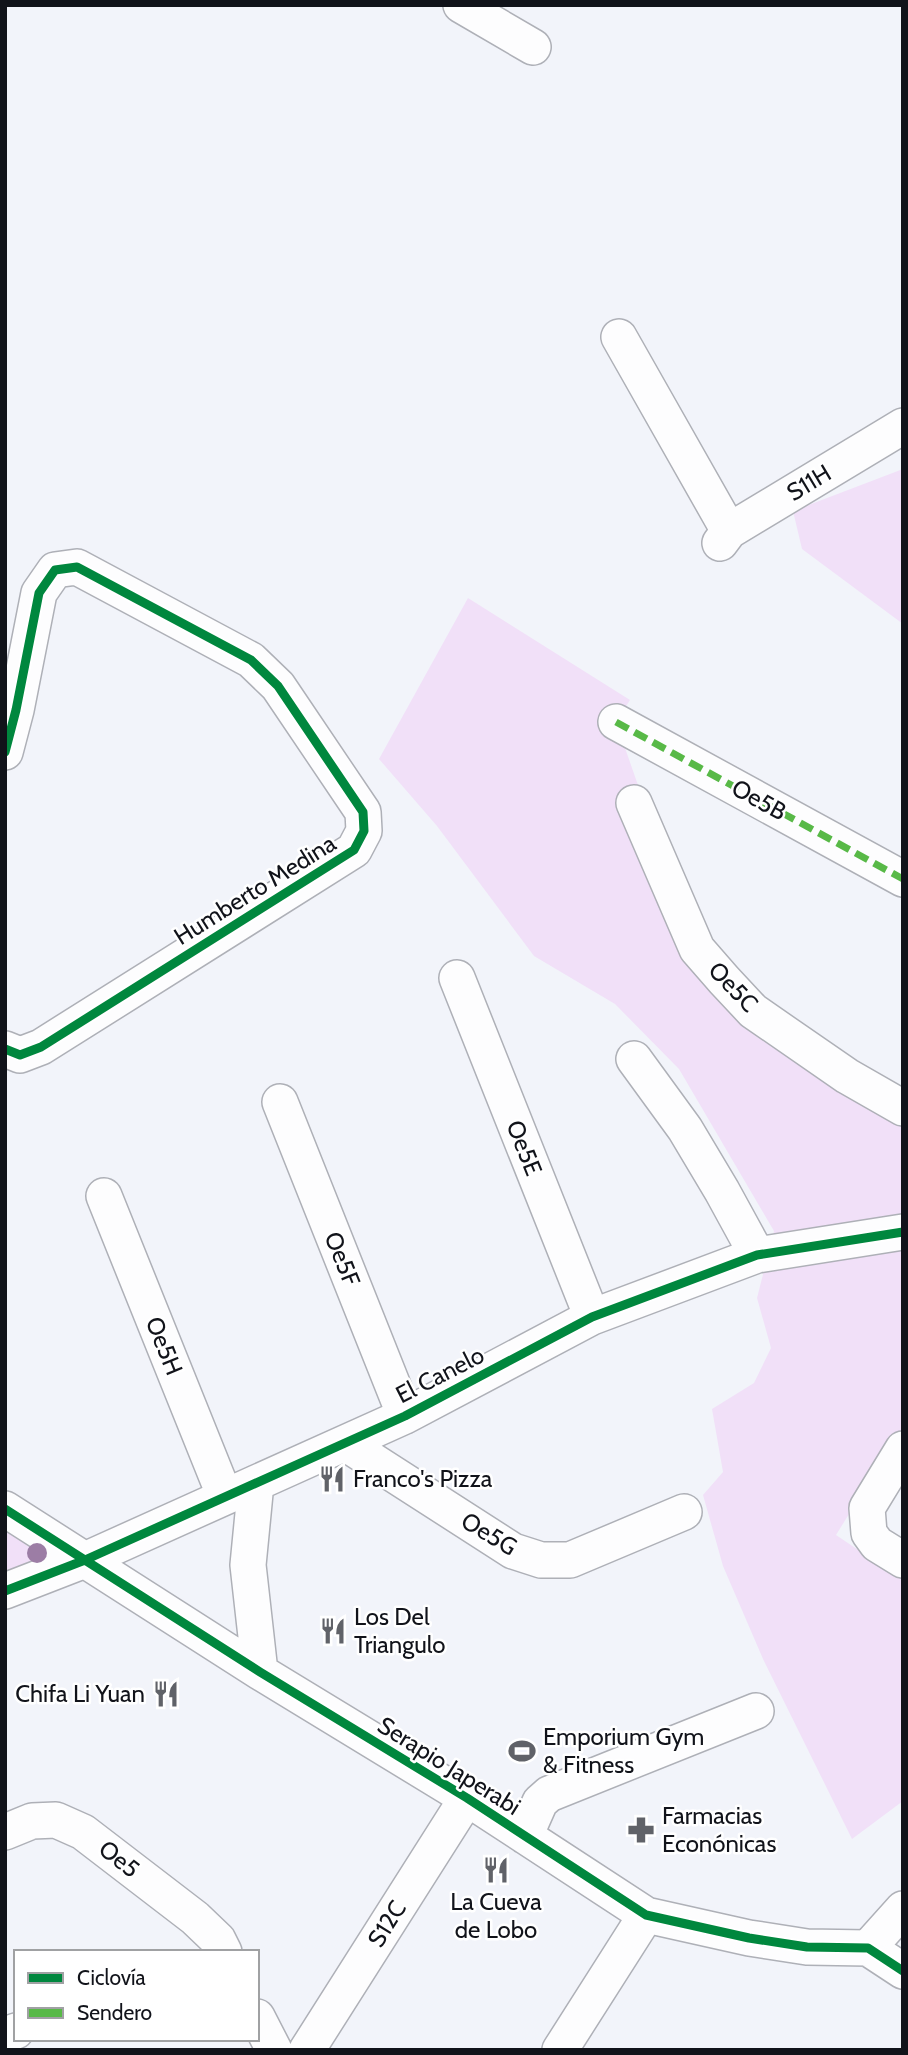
<svg xmlns="http://www.w3.org/2000/svg" width="908" height="2055" font-family="Cabin,sans-serif">
	<style>
		.green { fill: #f1e0f8 }
		.lines { fill: none; stroke-linecap: round; stroke-linejoin: round }
		.minor-casing { stroke: #aeb0b7; stroke-width: 38 }
		.minor { stroke: #fdfdfe; stroke-width: 35 }
		.quiet { stroke: #58b947; stroke-width: 7; stroke-dasharray: 14 7; stroke-linecap: butt }
		.cycleway-casing { stroke: #fff; stroke-width: 13 }
		.cycleway { stroke: #00873e; stroke-width: 9 }
		.tree { fill: #9c7da5 }
		.labels { text-anchor: middle; stroke-width: 5; stroke-linejoin: round; paint-order: stroke }
		.street-label { font-size: 24px; fill: #11131a; stroke: #fff }
		.poi-label { font-size: 24px; fill: #11131a; stroke: #fff; text-anchor: start }
	</style>
	<rect width="100%" height="100%" fill="#f2f4fa"/>
	<path class="green" d="M903,469V624L802,549L793,511Z
		M468,598L630,700L616,722L695,949L903,1124V1427L836,1535L903,1580V1801L852,1839L763,1659L723,1566L703,1495L723,1472L712,1409L754,1383L771,1348L757,1298L774,1231L679,1069L615,1004L534,956L437,826L379,759Z
		M5,1526L51,1554L5,1573Z"/>
	<g class="lines">
		<g class="minor-casing">
			<path id="minor" d="M461,5L533,47
				M619,337L729,531
				M720,543L729,531L903,426
				M616,722L903,879
				M5,752L16,710L39,593L55,570L77,567L251,660L278,686L363,812L364,831L354,850L41,1047L20,1055L5,1049
				M634,803L697,949L724,980L753,1011L847,1076L903,1108
				M457,978L592,1317
				M634,1059L685,1129L722,1191L757,1255
				M280,1102L405,1416
				M104,1196L225,1497
				M345,1443L513,1551L541,1560H570L684,1512
				M903,1449L867,1508L869,1533L877,1544L903,1560
				M256,1483L248,1565L260,1672
				M5,1509L260,1672L467,1798L646,1915L749,1938L807,1947L868,1948L903,1971
				M5,1591L85,1560L405,1416L592,1317L757,1255L903,1232
				M5,1832L32,1821L56,1820L83,1832L195,1918L218,1940L224,1952
				M525,1836L540,1802L549,1794L756,1711
				M868,1948L903,1909
				M257,2017L274,2050
				M5,2035L16,2031
				M307,2050L467,1798
				M560,2050L646,1915"/>
		</g>
		<use href="#minor" class="minor"/>
		<path class="quiet" d="M616,722L903,879"/>
		<g class="cycleway-casing">
			<path id="cycleway" d="M5,752L16,710L39,593L55,570L77,567L251,660L278,686L363,812L364,831L354,850L41,1047L20,1055L5,1049
				M5,1509L260,1672L467,1798L646,1915L749,1938L807,1947L868,1948L903,1971
				M5,1591L85,1560L405,1416L592,1317L757,1255L903,1232"/>
		</g>
		<use href="#cycleway" class="cycleway"/>
	</g>
	<circle class="tree" cx="37" cy="1553" r="10"/>
	<defs>
		<g id="restaurant-bare" transform="scale(2.1)"><path d="M-5-6h1v4h1v-4h1v4h1v-4h1v5L-1.5 .5V6h-2V.5L-5-1ZM5-6V6H3V1.5H1.5Q1.5-4 5-6Z" fill="#606268" stroke="#fff" stroke-width="2.5" paint-order="stroke"/></g>
		<g id="stadium-bare" transform="scale(2.1)"><path d="M0-5a6.5 5 0 1 0 0 10a6.5 5 0 1 0 0-10ZM-3.5-1.8h7v3.6h-7Z" fill="#606268" stroke="#fff" stroke-width="2.5" paint-order="stroke"/></g>
		<g id="pharmacy-bare" transform="scale(2.1)"><path d="M-2-6h4v4h4v4h-4v4h-4v-4h-4v-4h4Z" fill="#606268" stroke="#fff" stroke-width="2.5" paint-order="stroke"/></g>
	</defs>
	<g fill-rule="evenodd">
		<use href="#restaurant-bare" x="332" y="1479"/>
		<use href="#restaurant-bare" x="333" y="1631"/>
		<use href="#restaurant-bare" x="166" y="1694"/>
		<use href="#stadium-bare" x="522" y="1751"/>
		<use href="#pharmacy-bare" x="641" y="1830"/>
		<use href="#restaurant-bare" x="496" y="1870"/>
	</g>
	<g class="labels">
		<g class="street-label">
			<text transform="translate(809 483) rotate(-31)" y="8">S11H</text>
			<text transform="translate(759 800) rotate(29)" y="8">Oe5B</text>
			<text transform="translate(255 890) rotate(-32)" y="8">Humberto Medina</text>
			<text transform="translate(733 987) rotate(46)" y="8">Oe5C</text>
			<text transform="translate(524 1148) rotate(68)" y="8">Oe5E</text>
			<text transform="translate(342 1259) rotate(68)" y="8">Oe5F</text>
			<text transform="translate(164 1346) rotate(68)" y="8">Oe5H</text>
			<text transform="translate(440 1375) rotate(-27)" y="8">El Canelo</text>
			<text transform="translate(489 1534) rotate(31)" y="8">Oe5G</text>
			<text transform="translate(449 1766) rotate(32)" y="8">Serapio Japerabi</text>
			<text transform="translate(119 1859) rotate(38)" y="8">Oe5</text>
			<text transform="translate(387 1924) rotate(-58)" y="8">S12C</text>
		</g>
		<g class="poi-label">
			<text x="353" y="1487">Franco's Pizza</text>
			<text x="354" y="1625">Los Del<tspan x="354" dy="28">Triangulo</tspan></text>
			<text x="145" y="1702" text-anchor="end">Chifa Li Yuan</text>
			<text x="543" y="1745">Emporium Gym<tspan x="543" dy="28">&amp; Fitness</tspan></text>
			<text x="662" y="1824">Farmacias<tspan x="662" dy="28">Econónicas</tspan></text>
			<text x="496" y="1910" text-anchor="middle">La Cueva<tspan x="496" dy="28">de Lobo</tspan></text>
		</g>
	</g>
	<rect width="908" height="2055" fill="none" stroke="#11131a" stroke-width="14"/>
	<rect x="14" y="1950" width="245" height="91" fill="#ffffff" stroke="#a0a1a3" stroke-width="2"/>
	<rect x="28" y="1973" width="35" height="10" fill="#00873e" stroke="#a0a1a3" stroke-width="2"/>
	<text x="77" y="1985" font-size="21" fill="#11131a">Ciclovía</text>
	<rect x="28" y="2008" width="35" height="10" fill="#58b947" stroke="#a0a1a3" stroke-width="2"/>
	<text x="77" y="2020" font-size="21" fill="#11131a">Sendero</text>
</svg>
